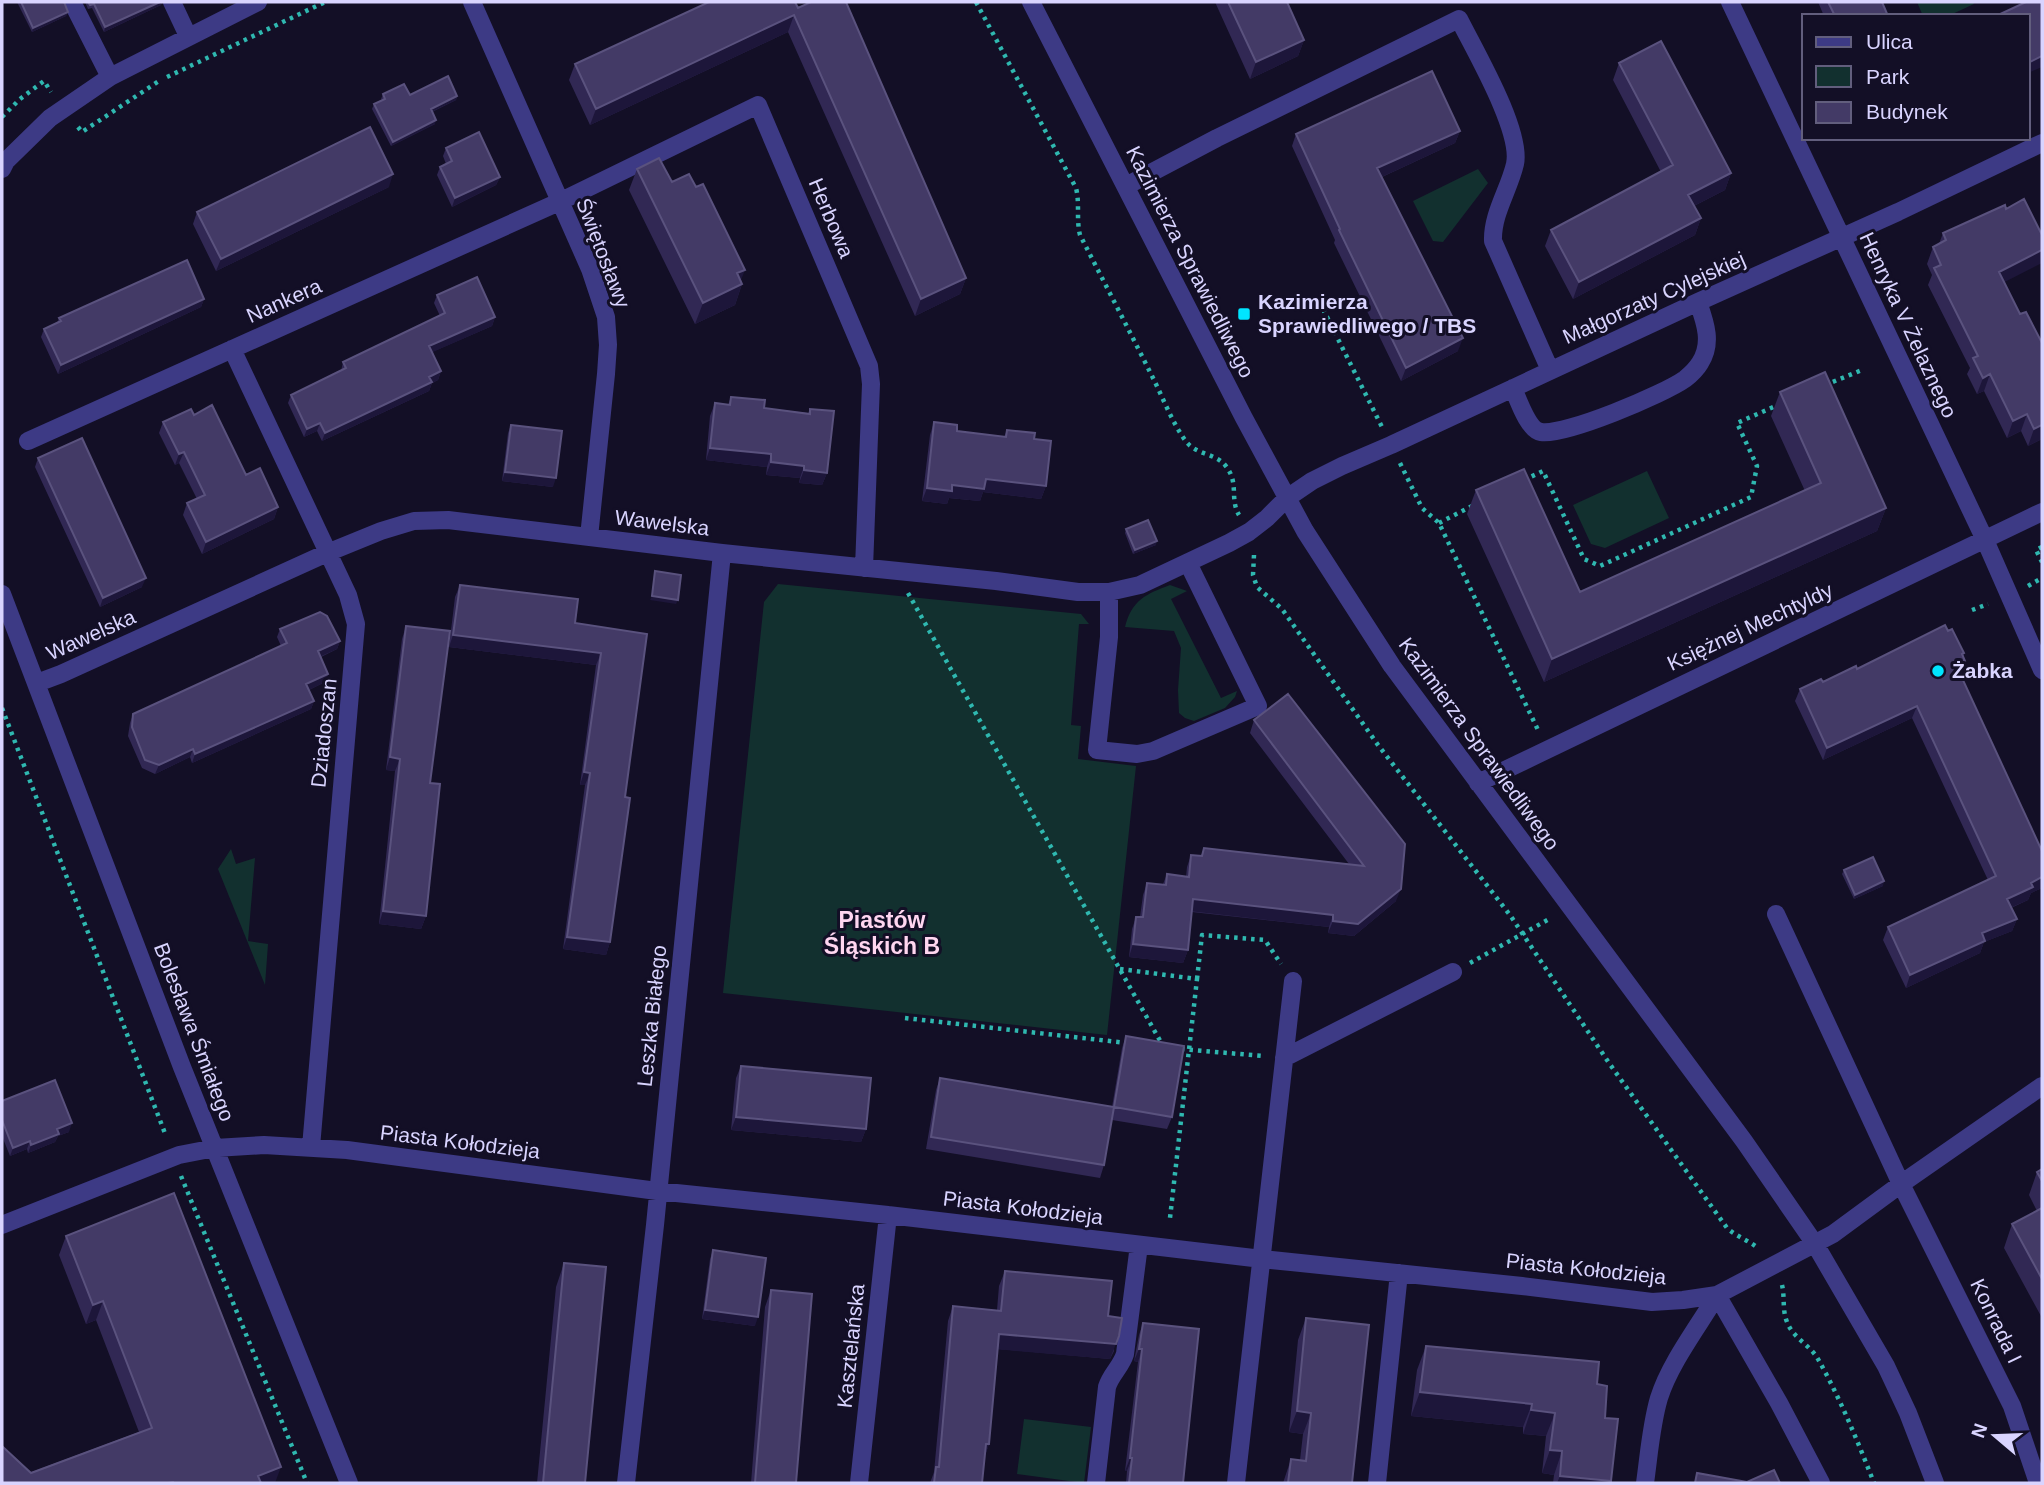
<svg xmlns="http://www.w3.org/2000/svg" width="2044" height="1485" font-family="Arial,sans-serif">
	<style>
		.green { fill: #12302f }
		.lines { fill: none; stroke-linecap: round; stroke-linejoin: round }
		.path { stroke: #2fb8b0; stroke-width: 4.5; stroke-dasharray: 3.5 5; stroke-linecap: butt }
		.minor { stroke: #3d3a85; stroke-width: 18 }
		.wall { fill: #312854 }
		.shaded-wall { fill: #1d163a }
		.building { fill: #433a66; stroke: #5a527e; stroke-width: 2 }
		.poi-dot { fill: #00e5ff; stroke: #130f26; stroke-width: 2.5 }
		.labels { text-anchor: middle; stroke-width: 6; stroke-linejoin: round; paint-order: stroke }
		.street-label { font-size: 21px; fill: #d9d4ff; stroke: #130f26 }
		.poi-label { font-size: 21px; font-weight: bold; fill: #d9d4ff; stroke: #130f26; text-anchor: start }
		.neighbourhood-label { font-size: 23px; font-weight: bold; fill: #ffd6f0; stroke: #130f26 }
	</style>
	<rect width="100%" height="100%" fill="#130f26"/>
	<path class="green" d="M1917,2H1973L1974,4L1948,16H1923Z
		M1478,169L1488,183L1443,242L1433,241L1413,201Z
		M1647,471L1669,518L1605,548L1591,544L1573,505Z
		M778,584L1081,614L1089,624H1079L1071,725L1081,726L1078,759L1136,766L1107,1035L723,993L764,602Z
		M1170,585L1187,591L1171,599L1221,698L1237,691L1235,697L1225,708L1194,721L1185,718L1179,713L1178,690L1181,648L1174,631L1125,627C1132,600 1146,594 1170,585Z
		M231,849L236,864L255,858L248,941L268,944L265,985L218,869Z
		M1024,1419L1091,1427L1084,1483L1017,1474Z"/>
	<g class="lines">
		<path class="path" d="M976,2L1076,188C1080,204 1076,219 1080,235C1104,282 1129,330 1153,378C1163,398 1172,422 1185,440C1195,455 1215,453 1225,465C1240,483 1229,498 1239,515
			M167,77L325,2
			M2,117L20,99L44,81L51,92
			M78,127L82,132L159,81
			M1323,309L1382,427
			M1825,385L1862,370
			M1400,463L1422,508L1439,523L1538,730
			M1524,480L1543,471L1584,559L1600,566L1751,497L1757,466L1737,423L1778,405
			M1439,523L1472,506
			M2042,547L2036,550L2042,562
			M1254,555L1253,575L1257,587L1282,609L1378,745L1510,915L1609,1063L1727,1228C1737,1237 1748,1240 1758,1248
			M2028,586L2042,578
			M908,593L1163,1046
			M1972,610L1988,604
			M2,708L166,1136
			M1470,963L1551,918
			M1120,969L1197,979L1170,1218
			M1197,979L1202,935L1265,940L1281,964
			M905,1018L1127,1043
			M1181,1049L1263,1056
			M181,1176L307,1483
			M1782,1285C1785,1297 1782,1310 1787,1322C1793,1338 1810,1345 1818,1359C1840,1398 1858,1442 1874,1483"/>
		<path class="minor" d="M72,2L110,77
			M172,2L188,36
			M472,2L590,269L606,317L608,345L606,374L589,537
			M1031,2L1244,418L1305,531L1392,666L1744,1141L1815,1244L1886,1366L1908,1413L1935,1483
			M1730,2L1985,540L2042,670
			M2,169L6,161L50,118L110,77L258,2
			M1126,186L1217,138L1459,19C1475,51 1522,131 1515,164C1509,190 1492,214 1493,241L1550,370
			M232,349L348,595L356,624L311,1147
			M1513,388C1518,399 1528,430 1541,432C1565,436 1664,394 1685,379C1690,375 1697,368 1700,363C1713,343 1705,322 1698,302
			M28,441L559,202L758,105L869,366L871,384L864,568
			M1109,592V637L1097,750L1137,754L1153,751L1258,706L1188,563
			M2,594L182,1067L349,1483
			M37,683L61,674L327,553L381,531L414,521L448,520L722,553L996,581L1078,592H1109L1140,585L1229,543L1249,532L1267,518L1287,498L1312,481L1342,466L1391,445L1698,302L1898,212L2042,143
			M1478,783L2042,512
			M1776,914L1901,1184L2012,1406L2038,1483
			M1284,1058L1453,972
			M2,1225L179,1155L215,1148L264,1145L347,1150L657,1191L888,1215L1262,1259L1522,1286L1652,1302L1683,1300L1717,1295L1833,1234L1901,1184L2042,1086
			M1717,1295L1779,1403L1821,1483
			M626,1483L655,1225L722,553
			M859,1483L888,1215
			M1096,1483L1107,1387C1111,1374 1121,1367 1125,1354L1139,1245
			M1236,1483L1293,981
			M1377,1483L1399,1273
			M1645,1483C1649,1455 1651,1425 1659,1398C1670,1363 1698,1327 1717,1295"/>
	</g>
	<path class="wall" d="M17,2H64L68,12L66,16L32,32Z
		M85,2H162L161,5L104,32L92,8L88,9Z
		M1215,2H1287L1304,40L1298,56L1250,79Z
		M1818,2H1882L1888,16H1824Z
		M798,8L966,278L960,294L915,316L788,32L590,125L569,80L575,64Z
		M1619,63L1731,173L1725,190L1694,206L1701,218L1695,235L1573,299L1545,246L1551,230L1661,172L1613,80Z
		M383,94L410,95L457,96L456,100L432,112L435,124L391,146L372,109L374,104L382,100L381,99Z
		M1460,131L1455,143L1382,177L1458,351L1401,381L1334,243L1335,240L1292,146L1296,134Z
		M446,148L500,177L496,185L452,207L437,175L440,167L446,164L443,156Z
		M637,169L672,182L741,280L742,284L735,305L695,324L629,190Z
		M389,187L216,271L193,224L197,212Z
		M1943,233L2005,283L2042,439L2028,446L2021,431L2007,438L1984,391L1977,394L1967,374L1970,368L1928,285L1932,275L1927,264L1933,247L1939,244Z
		M437,295L495,317L492,326L432,352L441,371L438,380L432,383L429,391L322,441L317,431L304,437L288,403L291,395L341,371L343,362L440,316L434,303Z
		M204,299L201,307L58,374L41,337L44,329L57,323L59,318Z
		M1780,392L1886,508L1877,531L1544,682L1467,514L1476,490L1580,592L1805,491L1771,416Z
		M731,397L764,408L808,413L810,409L827,473L822,485L799,483L800,478L766,475L767,467L706,460L710,416L715,403L728,405Z
		M194,415L246,475L278,507L274,519L202,554L183,515L187,503L197,499L179,463L175,465L159,433L163,422Z
		M934,422L957,431L1004,437L1007,430L1034,439L1046,486L1041,499L983,492L980,501L949,498L947,504L922,501L930,435Z
		M511,425L553,487L502,481L508,433Z
		M38,458L142,587L100,607L35,467Z
		M1126,529L1156,545L1133,554L1125,533Z
		M460,585L575,623L647,634L625,797L610,942L606,955L563,949L585,785H580L596,665L449,647L455,597Z
		M406,626L430,783L426,916L421,929L379,924L395,771L386,770L402,639Z
		M280,629L340,641L337,649L321,657L328,674L325,682L309,690L314,701L311,709L192,763L190,757L155,774L142,768L128,736L130,723L133,714L281,646L277,637Z
		M1948,631L1964,653L1960,674L2042,851V888L2031,893L2028,900L2011,908L2017,919L2012,931L1984,942L1980,953L1906,988L1883,940L1888,927L1988,880L1912,718L1823,760L1795,701L1800,689L1857,669Z
		M1254,720L1396,901L1354,936L1328,933L1329,927L1192,912L1188,950L1183,963L1129,957L1132,929L1136,917H1140L1143,895L1147,883L1163,884L1167,874L1186,877L1187,867L1191,855L1201,856L1204,848L1349,864L1250,733Z
		M1844,870L1883,886L1854,899L1842,874Z
		M1126,1036L1172,1117L1167,1129L1112,1120L1104,1165L1100,1178L926,1149L936,1090L940,1078L1112,1107L1122,1048Z
		M741,1066L866,1129L861,1142L731,1130L736,1078Z
		M2,1101L69,1132L58,1136L55,1142L28,1153L27,1149L10,1156L2,1136Z
		M2042,1169V1318L2004,1248L2012,1224L2037,1211L2029,1195L2037,1172Z
		M66,1236L275,1483H2L139,1432L96,1320L86,1324L59,1255Z
		M713,1250L755,1326L702,1319L710,1259Z
		M564,1263L585,1483H537L556,1287Z
		M1005,1271L1108,1316L1114,1351L1110,1359L998,1349L989,1444L984,1458L982,1483H930L934,1472L948,1321L953,1306L997,1310L999,1286Z
		M771,1290L796,1483H751L765,1307Z
		M1306,1318L1352,1483H1283L1291,1459L1300,1460L1303,1434L1289,1432L1298,1340Z
		M1143,1323L1183,1483H1126L1127,1471H1125L1138,1362L1134,1361L1139,1335Z
		M1426,1346L1597,1384L1605,1418L1611,1481L1610,1483H1553L1554,1475L1542,1473L1546,1436L1523,1434V1427L1411,1416L1417,1370Z"/>
	<path class="shaded-wall" d="M160,2H162L161,5L104,32L105,27Z
		M68,12L66,16L32,32L33,28Z
		M794,15L788,32L590,125L596,109Z
		M1304,40L1298,56L1250,79L1256,62Z
		M2042,56V67L2028,73V63Z
		M457,96L456,100L429,113L431,109Z
		M436,120L435,124L391,146L393,142Z
		M1460,131L1455,143L1373,181L1377,168Z
		M1731,173L1725,190L1682,212L1688,195Z
		M393,174L389,187L216,271L221,259Z
		M500,177L496,185L452,207L455,198Z
		M1701,218L1695,235L1573,299L1579,282Z
		M2042,250V263L1993,288L1999,272Z
		M745,270L739,285L742,284L735,305L695,324L703,303L737,273Z
		M966,278L960,294L915,316L921,299Z
		M204,299L201,307L58,374L61,365Z
		M495,317L492,326L426,355L429,346Z
		M1463,338L1458,351L1401,381L1406,368Z
		M441,371L438,380L432,383L429,391L322,441L325,433Z
		M1990,374L1984,391L1977,394L1983,378Z
		M2027,414L2021,431L2007,438L2013,421Z
		M320,423L317,431L304,437L307,429Z
		M2042,425V439L2028,446L2034,429Z
		M710,448L771,454L767,467L706,460Z
		M184,452L179,463L175,465L179,454Z
		M771,462L804,466L800,478L766,475Z
		M804,470L827,473L822,485L799,483Z
		M505,472L556,478L553,487L502,481Z
		M986,479L1046,486L1041,499L983,492L980,501L949,498L947,504L922,501L927,488Z
		M278,507L274,519L202,554L206,542Z
		M1886,508L1877,531L1544,682L1552,659Z
		M1157,541L1156,545L1133,554L1135,550Z
		M146,578L142,587L100,607L103,598Z
		M652,596L678,600L676,604L650,600Z
		M453,635L601,653L596,665L449,647Z
		M340,641L337,649L315,659L318,651Z
		M1964,653L1960,664L1965,661L1960,674L1956,665L1962,654Z
		M328,674L325,682L303,693L306,684Z
		M314,701L311,709L192,763L195,754Z
		M1917,706L1912,718L1823,760L1827,748Z
		M193,749L190,757L155,774L159,765Z
		M390,757L400,759L395,771L386,770Z
		M584,772L590,773L585,785H580Z
		M2042,877V888L2031,893L2028,900L2003,911L2007,899L2031,883Z
		M1884,881L1883,886L1854,899L1855,895Z
		M1401,889L1396,901L1354,936L1328,933L1333,921Z
		M1193,899L1333,915L1329,927L1189,911Z
		M383,911L426,916L421,929L379,924Z
		M2017,919L2012,931L1984,942L1980,953L1906,988L1910,975L1982,933Z
		M567,937L610,942L606,955L563,949Z
		M1133,944L1188,950L1183,963L1129,957Z
		M736,1117L866,1129L861,1142L731,1130Z
		M72,1123L69,1132L58,1136L55,1142L28,1153L31,1145L57,1129Z
		M30,1141L27,1149L10,1156L13,1148Z
		M103,1301L96,1320L86,1324L93,1305Z
		M705,1310L758,1317L755,1326L702,1319Z
		M999,1334L1119,1336L1110,1359L994,1349Z
		M1139,1349H1142L1138,1362L1134,1361Z
		M1420,1392L1532,1404L1523,1427L1411,1416Z
		M1531,1410L1555,1413L1546,1436L1523,1434Z
		M1297,1411L1311,1413L1303,1434L1289,1432Z
		M986,1444H989L984,1459Z
		M1550,1450L1562,1451L1554,1475L1542,1473Z
		M1130,1458H1132L1127,1471H1125Z
		M281,1467L275,1483H255L258,1476Z
		M1560,1476L1611,1481L1610,1483H1557Z"/>
	<path class="building" d="M21,2H64L68,12L33,28Z
		M88,2H160L105,27L94,4L90,5Z
		M709,2H795L798,8L811,2H846L966,278L921,299L794,15L596,109L575,64Z
		M1228,2H1287L1304,40L1256,62Z
		M1828,2H1882L1888,16H1835Z
		M2026,2H2042V56L2028,63V16H1996Z
		M1661,41L1731,173L1688,195L1701,218L1579,282L1551,230L1673,165L1619,63Z
		M1432,71L1460,131L1377,168L1463,338L1406,368L1339,230L1340,229L1296,134Z
		M448,76L457,96L431,109L436,120L393,142L374,104L385,99L383,94L404,84L410,95Z
		M370,127L393,174L221,259L197,212Z
		M479,132L500,177L455,198L440,167L452,161L446,148Z
		M659,158L672,182L689,174L696,187L703,184L745,270L737,273L742,284L703,303L637,169Z
		M2024,199L2042,235V250L1999,272L2020,314L2026,312L2042,343V425L2034,429L2027,414L2013,421L1990,374L1983,378L1973,358L1978,356L1934,268L1941,265L1933,247L1946,240L1943,233L2005,205L2006,209Z
		M187,260L204,299L61,365L44,329L61,321L59,318Z
		M477,277L495,317L429,346L441,371L429,377L432,382L325,433L320,423L307,429L291,395L346,368L343,362L445,313L437,295Z
		M1825,372L1886,508L1552,659L1476,490L1524,469L1580,592L1821,483L1780,392Z
		M731,397L765,400L764,408L810,414V409L834,411L827,473L804,470V466L771,462V454L710,448L715,403L730,405Z
		M212,405L246,475L260,468L278,507L206,542L187,503L205,495L184,452L179,454L163,422L191,409L194,415Z
		M934,422L957,425V431L1006,437L1007,430L1035,433L1034,439L1051,441L1046,486L986,479L984,489L952,485V491L927,488Z
		M511,425L562,431L556,478L505,472Z
		M82,438L146,578L103,598L38,458Z
		M1148,520L1157,541L1135,550L1126,529Z
		M655,571L681,575L678,600L652,596Z
		M460,585L578,599L575,623L647,634L625,797L630,798L610,942L567,937L590,773L584,772L601,653L453,635Z
		M320,612L327,616L340,641L318,651L328,674L306,684L314,701L195,754L193,749L159,765L145,760L132,727L133,714L287,643L280,629Z
		M1945,625L1948,631L1952,629L1964,653L1962,654L1965,661L1956,665L2042,851V877L2031,883L2033,887L2007,899L2017,919L1982,933L1985,941L1910,975L1888,927L1996,876L1917,706L1827,748L1800,689L1821,679L1823,682L1856,666L1857,669Z
		M406,626L450,631L430,783L440,784L426,916L383,911L400,759L390,757Z
		M1288,694L1405,844L1401,889L1358,924L1333,921V915L1193,899L1188,950L1133,944L1136,917H1143L1147,883L1166,885L1167,874L1189,877L1191,855L1202,856L1204,848L1364,866L1254,720Z
		M1873,857L1884,881L1855,895L1844,870Z
		M1126,1036L1184,1046L1172,1117L1114,1107Z
		M741,1066L871,1078L866,1129L736,1117Z
		M940,1078L1114,1107L1104,1165L931,1137Z
		M55,1080L72,1123L57,1129L59,1134L31,1145L30,1141L13,1148L2,1120V1101Z
		M2042,1169V1181L2037,1172Z
		M174,1193L281,1467L258,1476L261,1483H174L173,1482L168,1483H2V1446L31,1473L152,1428L103,1301L93,1305L66,1236Z
		M2042,1208V1279L2012,1224Z
		M713,1250L766,1258L758,1317L705,1310Z
		M564,1263L606,1267L585,1483H543Z
		M1005,1271L1112,1281L1108,1316L1122,1318L1119,1336L1116,1344L999,1334L989,1444H986L982,1483H934L936,1467H939L953,1306L1001,1311Z
		M771,1290L812,1294L796,1483H755Z
		M1306,1318L1369,1325L1352,1483H1288L1291,1459L1306,1461L1311,1413L1297,1411Z
		M1143,1323L1199,1329L1183,1483H1129L1132,1458H1130L1142,1349H1139Z
		M1426,1346L1599,1362L1597,1384L1607,1386L1605,1418L1618,1419L1611,1481L1560,1476L1562,1451L1550,1450L1555,1413L1531,1410L1532,1404L1420,1392Z
		M1774,1470L1780,1483H1695L1697,1473L1747,1482Z"/>
	<g class="poi-dot">
		<rect x="1237" y="307" width="14" height="14" rx="3.5"/>
		<circle cx="1938" cy="671" r="7"/>
	</g>
	<g class="labels">
		<g class="street-label">
			<text transform="translate(831 218) rotate(67)" y="7">Herbowa</text>
			<text transform="translate(603 253) rotate(69)" y="7">Świętosławy</text>
			<text transform="translate(1190 262) rotate(63)" y="7">Kazimierza Sprawiedliwego</text>
			<text transform="translate(1654 298) rotate(-24)" y="7">Małgorzaty Cylejskiej</text>
			<text transform="translate(284 301) rotate(-24)" y="7">Nankera</text>
			<text transform="translate(1908 325) rotate(65)" y="7">Henryka V Żelaznego</text>
			<text transform="translate(662 523) rotate(7)" y="7">Wawelska</text>
			<text transform="translate(1750 627) rotate(-25)" y="7">Księżnej Mechtyldy</text>
			<text transform="translate(91 635) rotate(-24)" y="7">Wawelska</text>
			<text transform="translate(324 733) rotate(-84)" y="7">Dziadoszan</text>
			<text transform="translate(1479 744) rotate(54)" y="7">Kazimierza Sprawiedliwego</text>
			<text transform="translate(652 1016) rotate(-84)" y="7">Leszka Białego</text>
			<text transform="translate(194 1032) rotate(69)" y="7">Bolesława Śmiałego</text>
			<text transform="translate(460 1142) rotate(7)" y="7">Piasta Kołodzieja</text>
			<text transform="translate(1023 1208) rotate(7)" y="7">Piasta Kołodzieja</text>
			<text transform="translate(1586 1269) rotate(6)" y="7">Piasta Kołodzieja</text>
			<text transform="translate(1996 1321) rotate(64)" y="7">Konrada I</text>
			<text transform="translate(851 1346) rotate(-84)" y="7">Kasztelańska</text>
		</g>
		<g class="poi-label">
			<text x="1258" y="309">Kazimierza<tspan x="1258" dy="24">Sprawiedliwego / TBS</tspan></text>
			<text x="1952" y="678">Żabka</text>
		</g>
		<g class="neighbourhood-label">
			<text x="882" y="928">Piastów<tspan x="882" dy="26">Śląskich B</tspan></text>
		</g>
	</g>
	<rect width="2044" height="1485" fill="none" stroke="#d9d4ff" stroke-width="7"/>
	<rect x="1802" y="14" width="228" height="126" fill="#130f26" stroke="#625e7d" stroke-width="2"/>
	<rect x="1816" y="37" width="35" height="10" fill="#3d3a85" stroke="#625e7d" stroke-width="2"/>
	<text x="1866" y="49" font-size="21" fill="#d9d4ff">Ulica</text>
	<rect x="1816" y="66" width="35" height="21" fill="#12302f" stroke="#625e7d" stroke-width="2"/>
	<text x="1866" y="84" font-size="21" fill="#d9d4ff">Park</text>
	<rect x="1816" y="102" width="35" height="21" fill="#433a66" stroke="#625e7d" stroke-width="2"/>
	<text x="1866" y="119" font-size="21" fill="#d9d4ff">Budynek</text>
	<g transform="translate(1995 1436) rotate(289)" stroke="#130f26" stroke-width="5" paint-order="stroke">
	<path d="M0-5L12 26L0 18L-12 26Z" fill="#d9d4ff"/>
	<text y="-10" font-size="19" font-weight="bold" text-anchor="middle" fill="#d9d4ff">N</text>
	</g>
</svg>
